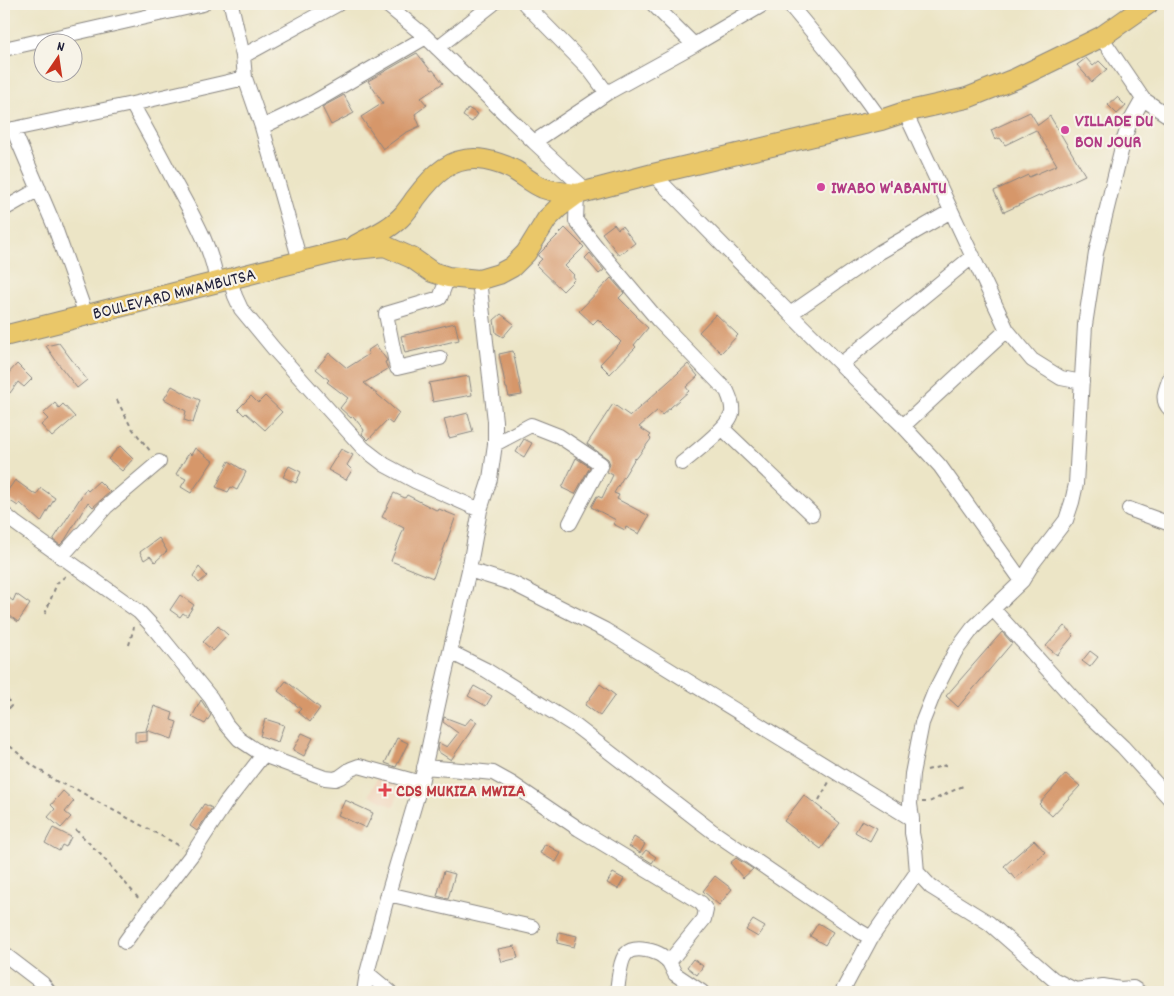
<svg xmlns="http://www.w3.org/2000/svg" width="1174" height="996" font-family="Dekko,sans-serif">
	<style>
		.built { fill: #f0d6bc }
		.building { fill: #d6976b }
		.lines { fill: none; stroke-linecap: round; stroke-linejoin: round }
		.minor-casing { stroke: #878480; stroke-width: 16 }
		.highway-casing { stroke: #878480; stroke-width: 22 }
		.path { stroke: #878480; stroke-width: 2; stroke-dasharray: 4 4; stroke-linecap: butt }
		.minor { stroke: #fff; stroke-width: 14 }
		.highway { stroke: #eac769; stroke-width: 20 }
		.hotel-dot { fill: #d1479c; stroke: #f7f3e8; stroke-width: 2 }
		.health-dot { fill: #e0444e; stroke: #f7f3e8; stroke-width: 2 }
		.labels { text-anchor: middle; stroke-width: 4.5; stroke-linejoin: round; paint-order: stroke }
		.hotel-label { font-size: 18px; font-weight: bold; fill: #b23c85; stroke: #f7f3e8; text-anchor: start }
		.street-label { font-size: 18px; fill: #22223b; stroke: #f7f3e8 }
		.health-label { font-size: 18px; font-weight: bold; fill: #be3a42; stroke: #f7f3e8; text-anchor: start }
	</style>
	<rect width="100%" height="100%" fill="#f7f3e8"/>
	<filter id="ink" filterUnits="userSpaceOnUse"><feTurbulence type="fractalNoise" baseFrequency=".02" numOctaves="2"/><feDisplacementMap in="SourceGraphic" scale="10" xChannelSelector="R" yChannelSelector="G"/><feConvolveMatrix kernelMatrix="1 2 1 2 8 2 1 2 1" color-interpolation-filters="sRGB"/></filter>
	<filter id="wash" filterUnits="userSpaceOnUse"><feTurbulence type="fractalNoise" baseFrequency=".0096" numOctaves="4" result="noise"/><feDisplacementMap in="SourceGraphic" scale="20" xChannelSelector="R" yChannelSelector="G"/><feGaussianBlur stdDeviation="1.12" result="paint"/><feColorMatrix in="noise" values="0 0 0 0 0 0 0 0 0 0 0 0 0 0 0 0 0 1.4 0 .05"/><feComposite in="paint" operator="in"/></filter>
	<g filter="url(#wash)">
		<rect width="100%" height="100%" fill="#ece5c6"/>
		<path class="built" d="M379,774L401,785L394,807L369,795Z"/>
		<g id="blocks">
			<path class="building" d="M417,53L431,71L433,70L443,83L421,98L427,105L415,114L420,126L405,133L383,149L361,117L383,103L368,81Z
				M1086,58L1093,66L1099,61L1107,69L1092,82L1077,65Z
				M344,95L354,113L331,125L322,107Z
				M1117,97L1126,106L1117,114L1108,105Z
				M468,108L478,114L472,122L463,116Z
				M1030,112L1038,125L1050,116L1085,175L1041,196V195L1004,212L994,191L1028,175L1029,177L1057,165L1036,130L1005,145L1000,138L995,140L991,130Z
				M614,224L618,229L622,226L635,243L619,255L602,233Z
				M565,228L584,247L565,266L574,275L573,276L575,279L563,291L536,265L542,259L538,256L539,254Z
				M590,253L604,270L599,274L585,258Z
				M611,278L624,293L619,298L637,316L636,317L648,328L634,345L636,347L610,374L600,364L621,342L598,319L593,324L579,311Z
				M501,314L514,324L503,337L496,333L494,320Z
				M716,314L738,335L721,353L699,332Z
				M455,323L459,340L405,353L401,336Z
				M59,343L87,380L77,388L57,362L46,346Z
				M376,345L386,359L387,361L385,362L388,369L364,383L399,413L392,424L387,420L368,440L362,434L364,430L353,416L351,418L340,408L348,398L327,382L329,380L316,369L329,353L347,368L369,354L367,351Z
				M513,351L522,395L509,397L507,388H506L499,354Z
				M17,364L32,379L24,387L18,382L10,393L4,388V378Z
				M688,364L698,376L686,387L689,391L662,415L658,410L639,427L651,435L649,437L651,439L636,459L635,458L614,493L619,495L617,499L649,516L639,534L626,527L625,530L613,524L616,520L591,507L597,496L602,498L613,475L607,472L610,464L608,459L587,444L613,404L630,416Z
				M469,376L472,395L433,402L429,383Z
				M172,386L190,396L200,400L193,423L184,420L186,411L164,399Z
				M251,396L258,403L265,396L282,412L265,430L246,413L244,415L238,409Z
				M55,403L59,408L63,404L75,417L52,437L41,425L48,419L43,414Z
				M468,413L473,432L449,438L444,419Z
				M524,439L532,443L524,457L516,452Z
				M120,446L133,459L122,471L108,459Z
				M195,448L213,461L191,493L181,487L186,479L176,474L189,453L191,455Z
				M341,449L353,455L347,465L352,470L346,480L328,470Z
				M576,458L590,467L575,494L562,488Z
				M229,461L246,472L237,490L231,487L228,492L216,487Z
				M289,466L301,472L296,483L283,477Z
				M15,480L36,495L41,488L55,498L41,522L20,503L18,506L4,497V496Z
				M99,481L110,492L93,507L88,502L65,540L60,545L53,540L86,489L88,491Z
				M394,493L405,498L407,495L438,511L439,509L456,516L433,578L391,561L404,528L382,517Z
				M159,538L167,551L155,562L150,556L144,560L140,552Z
				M199,567L207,576L199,583L193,576Z
				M4,594L13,601L16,594L30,604L18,622L10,616L4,626Z
				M180,595L194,605L187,616L183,613L180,617L170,610Z
				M218,626L228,635L213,651L203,642Z
				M1064,626L1074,635L1057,655L1046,646Z
				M1002,632L1012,643L958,707L946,696Z
				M1090,651L1098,657L1090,667L1082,661Z
				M286,681L320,708L310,722L298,712L301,709L278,691Z
				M600,684L615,695L600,716L585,705Z
				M474,686L492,696L486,706L468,696Z
				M201,700L211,715L205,724L192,717Z
				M154,706L173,713L171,720L177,722L172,739L146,730Z
				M444,717L465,725L471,718L477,722L451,760L437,751L439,743L447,747L458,733L443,722Z
				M265,719L284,725L278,742L260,736Z
				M147,731V741L135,742V732Z
				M302,733L313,738L304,756L293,750Z
				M397,738L408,743L396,767L385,763Z
				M1066,774L1080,786L1052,816L1039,804Z
				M63,791L74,801L65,812L71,817L61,828L48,817L55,809L51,805Z
				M804,795L840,823L821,849L784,821Z
				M345,800L373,813L366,828L338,815Z
				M204,804L212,808L197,831L190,826Z
				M862,820L877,828L870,841L855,832Z
				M53,828L71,837L66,847L62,845L59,851L45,843Z
				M634,837L645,844L640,853L629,846Z
				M1034,840L1045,852L1015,879L1004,866Z
				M545,844L561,853L556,862L540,853Z
				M646,850L656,857L652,863L641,856Z
				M736,858L753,869L743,878L730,863Z
				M444,871L455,874L448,899L437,896Z
				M613,873L624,879L618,889L607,883Z
				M715,876L732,889L719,905L703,891Z
				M753,920L765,927L758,937L746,930Z
				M818,923L833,932L825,945L810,936Z
				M559,932L577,936L574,947L557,943Z
				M515,946L518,958L502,962L498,949Z
				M693,959L703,966L697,975L687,967Z"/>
		</g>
	</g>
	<g filter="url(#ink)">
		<use href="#blocks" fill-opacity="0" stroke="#878480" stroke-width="1"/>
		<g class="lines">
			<g class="minor-casing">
				<path id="minor" d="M231,4L243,56L245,78L262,127L300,261
					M386,4L426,37L534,142L587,191
					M525,4L589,69L607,93
					M653,4L694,45
					M789,4L849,76L881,120
					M1101,37L1143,99L1130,122L1124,139L1096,253L1085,325L1076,484L1072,502L1066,520L1033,563L1022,581L973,628L955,652L934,693L922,723L912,774L910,804L912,819V833L915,848L917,872L931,887L989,923L1053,979L1075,990L1103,986L1120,989L1133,988L1139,992
					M437,48L493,4
					M4,49L203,4
					M243,56L338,4
					M1143,99L1170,117
					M132,104C147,130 161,156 175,183C192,214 212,247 217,283
					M905,112L1007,330L1032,360L1061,378L1082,382
					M262,127L314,102L426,37
					M13,129L54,225L86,315
					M4,131L132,104L245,78
					M534,142L607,93L694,45L764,4
					M653,174L802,326L903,426L940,466L1022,581
					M577,194L576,221L599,250L658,320L727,391C730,398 733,404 732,413C729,427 694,453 682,463
					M4,209L39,189
					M230,279L235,296L241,309L274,349L363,448L385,465L415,481L480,510
					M790,314L880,252L951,211
					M440,358L397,368L386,314L440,298L448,277
					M841,364L973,256
					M1170,378C1166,389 1160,400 1170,409
					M903,426L1007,330
					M722,428L812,514
					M495,444L531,425L559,436L601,464L570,523
					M1129,509L1170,524
					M4,514L15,523L139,612L153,627L211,698L226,724L239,739L263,755L325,778L335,779L340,777L351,769L359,766L421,783
					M61,557L106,507L159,462
					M469,570L514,584L605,630L912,819
					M993,609L1083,709L1123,747L1170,799
					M450,652L486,670L577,727L712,831L854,928L871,938L917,872
					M424,767L473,771L493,773L511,783L579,829L701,903L706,910L704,919L669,962L675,974L702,992
					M388,894L532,927
					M125,942L148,910L163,892L193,853L225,804L263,755
					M4,954L42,983L49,992
					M367,973L390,992
					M364,992L367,973L388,894L421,783L441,691L469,570L480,510L490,479L495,444V421L479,280
					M617,992C618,984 620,960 626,954C633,946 651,950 659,954C663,956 666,959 669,962
					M842,992L871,938"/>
			</g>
			<g class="highway-casing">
				<path id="highway" d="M356,245C373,236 391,229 404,214C408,209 412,204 415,199C433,175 452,154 485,160C495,162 505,165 514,170C524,176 533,184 543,188C554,192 566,193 577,194
					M4,336L345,250L385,246L412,258L432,272L448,277L479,280L499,274L512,267L526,253L547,219L558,208L577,194L653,174L881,120L905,112L967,98L1017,78L1101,37L1148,4"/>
			</g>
			<path class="path" d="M117,400L131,427L151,452
				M45,614L57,583L67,575
				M129,645L134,627
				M4,691L11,706L4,714
				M4,741L32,765L59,783L76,789L96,801L182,847
				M927,770L946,765
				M819,800L829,782
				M922,802H929L963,786
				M76,830L101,855L140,900"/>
			<use href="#minor" class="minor"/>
			<use href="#highway" class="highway"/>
		</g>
	</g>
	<g class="hotel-dot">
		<circle cx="1065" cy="130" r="5"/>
		<circle cx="821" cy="187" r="5"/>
	</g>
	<path class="health-dot" d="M382.5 782.5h5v5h5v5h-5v5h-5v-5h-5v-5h5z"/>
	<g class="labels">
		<g class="hotel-label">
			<text x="1075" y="126">VILLADE DU<tspan x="1075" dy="21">BON JOUR</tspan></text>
			<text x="831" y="193">IWABO W'ABANTU</text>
		</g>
		<g class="street-label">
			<text transform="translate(174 293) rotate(-14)" y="6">BOULEVARD MWAMBUTSA</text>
		</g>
		<g class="health-label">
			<text x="396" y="796">CDS MUKIZA MWIZA</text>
		</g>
	</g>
	<rect width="1174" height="996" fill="none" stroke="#f7f3e8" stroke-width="20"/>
	<g transform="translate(58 58) rotate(13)"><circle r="24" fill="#f7f3e8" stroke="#a29fa3"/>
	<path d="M0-4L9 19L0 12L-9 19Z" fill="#c8321e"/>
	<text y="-8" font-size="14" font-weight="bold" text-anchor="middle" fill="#22223b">N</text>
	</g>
</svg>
